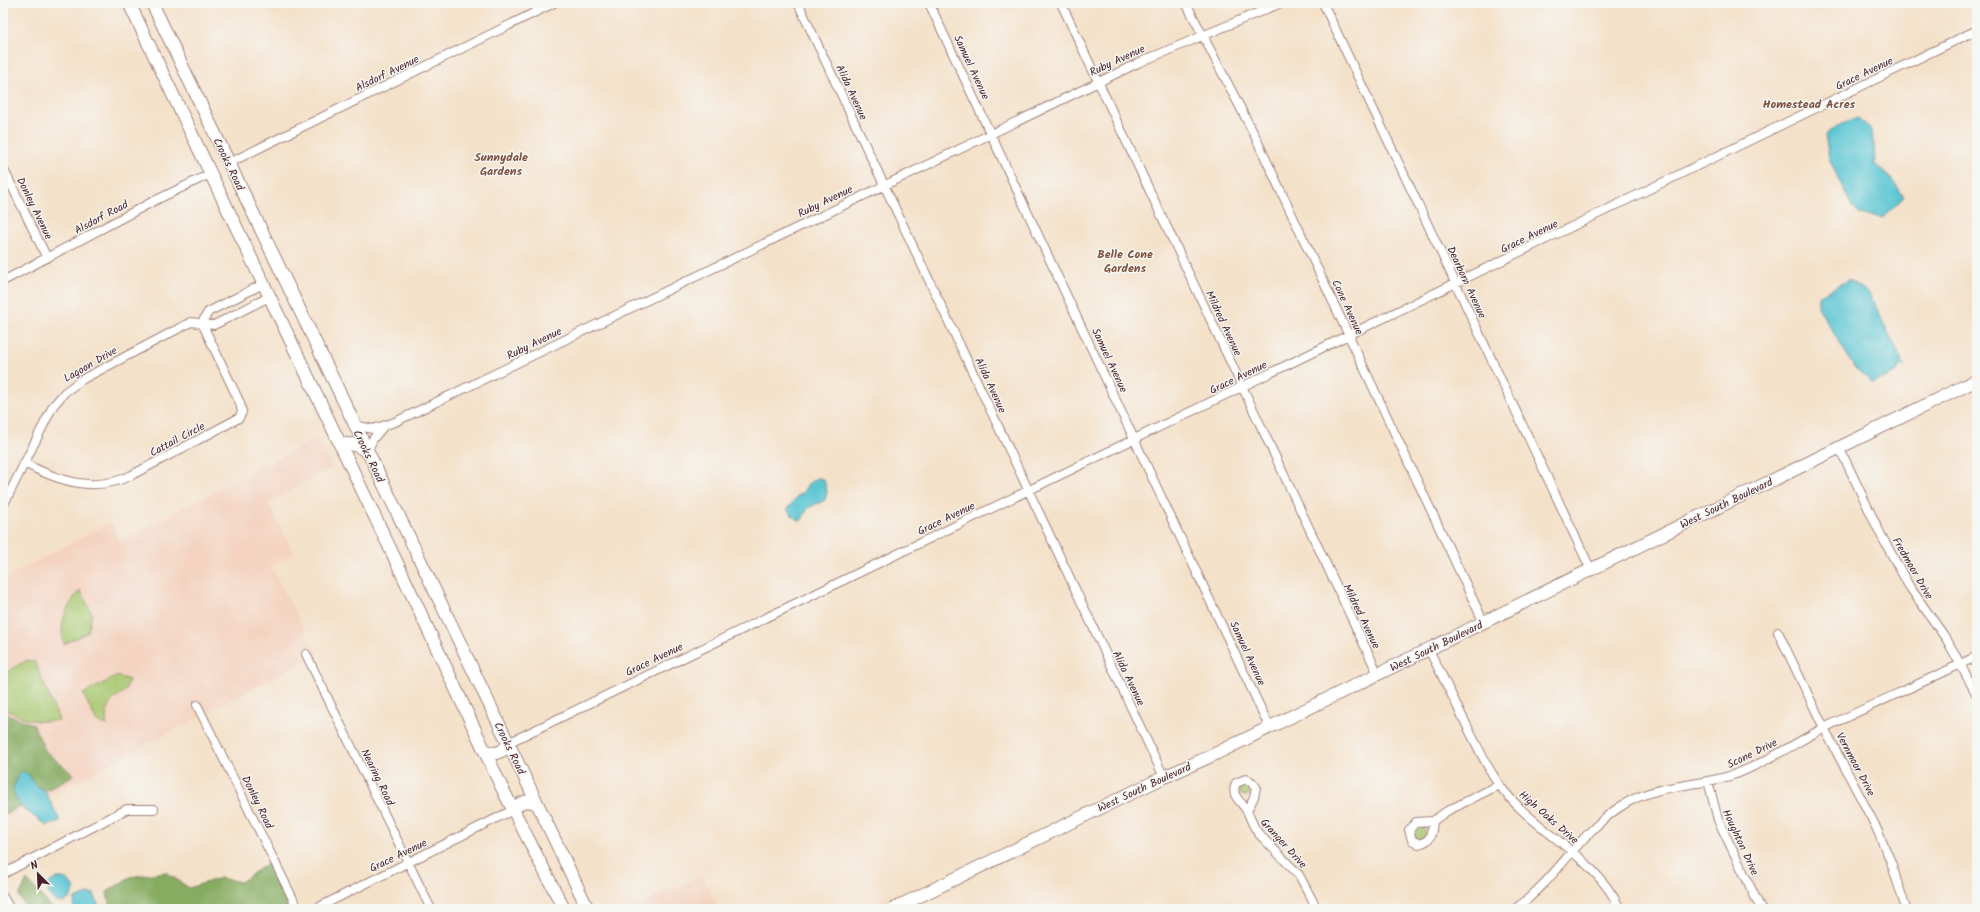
<svg xmlns="http://www.w3.org/2000/svg" width="1980" height="912" font-family="Kalam,sans-serif">
	<style>
		.built { fill: #f4d3c0 }
		.green { fill: #a8c870; stroke: #79744e }
		.forest { fill: #86ac62; stroke: #686646 }
		.water { fill: #59c5d3; stroke: #52727f }
		.lines { fill: none; stroke-linecap: round; stroke-linejoin: round }
		.stream { stroke: #59c5d3; stroke-width: 2.5 }
		.street-casing { stroke: #9f807a; stroke-width: 10 }
		.secondary-casing { stroke: #9f807a; stroke-width: 14 }
		.street { stroke: #fff; stroke-width: 8 }
		.secondary { stroke: #fff; stroke-width: 12 }
		.labels { text-anchor: middle; stroke-width: 3; stroke-linejoin: round; paint-order: stroke }
		.street-label { font-size: 11px; fill: #4a1f2b; stroke: #f6f6f2 }
		.neighbourhood-label { font-size: 12px; font-weight: bold; fill: #805141; stroke: #f6f6f2 }
	</style>
	<rect width="100%" height="100%" fill="#f6f6f2"/>
	<filter id="ink" filterUnits="userSpaceOnUse"><feTurbulence type="fractalNoise" baseFrequency=".025" numOctaves="2"/><feDisplacementMap in="SourceGraphic" scale="8" xChannelSelector="R" yChannelSelector="G"/><feConvolveMatrix kernelMatrix="1 2 1 2 8 2 1 2 1" color-interpolation-filters="sRGB"/></filter>
	<filter id="wash" filterUnits="userSpaceOnUse"><feTurbulence type="fractalNoise" baseFrequency=".012" numOctaves="4" result="noise"/><feDisplacementMap in="SourceGraphic" scale="16" xChannelSelector="R" yChannelSelector="G"/><feGaussianBlur stdDeviation="0.9" result="paint"/><feColorMatrix in="noise" values="0 0 0 0 0 0 0 0 0 0 0 0 0 0 0 0 0 1.4 0 .05"/><feComposite in="paint" operator="in"/></filter>
	<g filter="url(#wash)">
		<rect width="100%" height="100%" fill="#f4e1c9"/>
		<path class="built" d="M318,438L332,468L268,502L294,553L271,566L317,655L3,820V579L111,522L120,541Z
			M703,875L719,909H630Z"/>
		<path class="green" d="M80,590L92,613L88,632L64,644C58,623 67,606 80,590Z
			M27,660L35,662L59,720C40,724 19,719 3,707V674Z
			M117,676L129,680L125,691C111,699 104,708 107,725L97,722L83,694Z
			M1239 790a6 6 0 1 1 12 0a6 6 0 1 1-12 0Z
			M1414 833a6 6 0 1 1 12 0a6 6 0 1 1-12 0Z"/>
		<path class="forest" d="M3,710L11,716L33,724L46,752L74,775L45,791L34,784L29,775L13,790L20,806L3,815Z
			M268,863L291,909H110L107,892L130,877L166,872L189,888L220,878L241,882Z
			M27,880L53,909H26L19,896Z"/>
		<path class="water" d="M1858,118L1870,128L1874,145L1875,164L1894,182L1904,197L1883,218L1859,214L1852,207L1829,159L1825,135C1835,126 1846,122 1858,118Z
			M1849,280L1869,293L1902,361L1896,373L1873,383L1855,368L1818,307V296Z
			M818,477L824,480L827,492L825,500L808,508L801,521L796,519L787,510L798,495H801L808,484Z
			M19,772H25L29,775L34,784L45,791L60,821L47,826L20,806L13,790Z
			M58,878C67,877 70,882 75,889L69,899L63,903L55,901L48,892L50,882Z
			M88,894H94L100,909H73L75,899Z"/>
		<g class="lines">
			<path class="stream" d="M1898,363L1904,366"/>
		</g>
	</g>
	<g filter="url(#ink)">
		<g class="lines">
			<g class="street-casing">
				<path id="street" d="M798,3L1164,777
					M929,3L1269,726
					M1061,3L1378,674
					M1186,3L1254,134L1484,623
					M1323,3L1591,570
					M229,163L554,3
					M3,168L47,258
					M3,281L152,202L210,174
					M202,323L208,312L263,284
					M354,425L373,429L395,422L1138,63L1281,3
					M1839,447L1881,535L1909,586L1947,640L1977,695
					M367,452L373,439L383,427
					M24,463C59,481 93,493 130,476L239,418L242,412L240,403L202,323
					M3,506L53,406L65,392L83,379L191,322L214,325L269,297
					M1778,632L1824,728L1875,825L1891,862L1906,909
					M1429,650C1443,677 1457,706 1471,734C1481,753 1490,774 1504,791C1539,834 1596,857 1620,909
					M306,654L431,909
					M197,705L298,909
					M508,743L1977,30
					M1708,781L1718,820L1761,909
					M1247,811L1254,797L1256,787L1252,782L1246,779L1236,783C1230,796 1241,801 1247,811C1251,819 1253,827 1259,834L1299,875L1317,909
					M1433,821C1432,832 1432,841 1419,844L1412,840L1409,830L1416,822L1433,821L1447,811L1499,785
					M3,874L127,809H154
					M3,897L10,909
					M315,909L513,810
					M1515,909C1558,879 1581,828 1628,802C1665,782 1704,787 1741,772C1770,760 1797,742 1824,728C1875,703 1927,681 1977,656"/>
			</g>
			<g class="secondary-casing">
				<path id="secondary" d="M129,3L398,565L502,788L564,909
					M152,3L588,909
					M340,445C351,442 359,445 367,452
					M484,750C493,756 504,753 508,743
					M513,810C520,802 527,798 537,804
					M893,909L1164,777L1211,756L1977,380"/>
			</g>
			<use href="#street" class="street"/>
			<use href="#secondary" class="secondary"/>
		</g>
	</g>
	<g class="labels">
		<g class="street-label">
			<text transform="translate(1117 60) rotate(-25)" y="4">Ruby Avenue</text>
			<text transform="translate(972 67) rotate(65)" y="4">Samuel Avenue</text>
			<text transform="translate(387 73) rotate(-26)" y="4">Alsdorf Avenue</text>
			<text transform="translate(1864 73) rotate(-26)" y="4">Grace Avenue</text>
			<text transform="translate(852 92) rotate(65)" y="4">Alida Avenue</text>
			<text transform="translate(229 164) rotate(64)" y="4">Crooks Road</text>
			<text transform="translate(825 201) rotate(-26)" y="4">Ruby Avenue</text>
			<text transform="translate(35 208) rotate(64)" y="4">Donley Avenue</text>
			<text transform="translate(101 217) rotate(-28)" y="4">Alsdorf Road</text>
			<text transform="translate(1529 236) rotate(-26)" y="4">Grace Avenue</text>
			<text transform="translate(1467 282) rotate(65)" y="4">Dearborn Avenue</text>
			<text transform="translate(1348 307) rotate(65)" y="4">Cone Avenue</text>
			<text transform="translate(1224 323) rotate(65)" y="4">Mildred Avenue</text>
			<text transform="translate(534 343) rotate(-26)" y="4">Ruby Avenue</text>
			<text transform="translate(1110 360) rotate(65)" y="4">Samuel Avenue</text>
			<text transform="translate(90 364) rotate(-30)" y="4">Lagoon Drive</text>
			<text transform="translate(1238 377) rotate(-26)" y="4">Grace Avenue</text>
			<text transform="translate(991 385) rotate(65)" y="4">Alida Avenue</text>
			<text transform="translate(177 439) rotate(-28)" y="4">Cattail Circle</text>
			<text transform="translate(369 456) rotate(64)" y="4">Crooks Road</text>
			<text transform="translate(1726 503) rotate(-26)" y="4">West South Boulevard</text>
			<text transform="translate(946 518) rotate(-26)" y="4">Grace Avenue</text>
			<text transform="translate(1913 568) rotate(60)" y="4">Fredmoor Drive</text>
			<text transform="translate(1362 616) rotate(64)" y="4">Mildred Avenue</text>
			<text transform="translate(1436 646) rotate(-26)" y="4">West South Boulevard</text>
			<text transform="translate(1248 653) rotate(65)" y="4">Samuel Avenue</text>
			<text transform="translate(654 659) rotate(-26)" y="4">Grace Avenue</text>
			<text transform="translate(1129 678) rotate(64)" y="4">Alida Avenue</text>
			<text transform="translate(510 748) rotate(64)" y="4">Crooks Road</text>
			<text transform="translate(1752 753) rotate(-26)" y="4">Scone Drive</text>
			<text transform="translate(1856 764) rotate(62)" y="4">Vernmoor Drive</text>
			<text transform="translate(378 777) rotate(64)" y="4">Nearing Road</text>
			<text transform="translate(1144 787) rotate(-25)" y="4">West South Boulevard</text>
			<text transform="translate(258 802) rotate(64)" y="4">Donley Road</text>
			<text transform="translate(1549 817) rotate(41)" y="4">High Oaks Drive</text>
			<text transform="translate(1741 842) rotate(65)" y="4">Houghton Drive</text>
			<text transform="translate(1284 843) rotate(48)" y="4">Granger Drive</text>
			<text transform="translate(398 855) rotate(-26)" y="4">Grace Avenue</text>
		</g>
		<g class="neighbourhood-label">
			<text x="1809" y="108">Homestead Acres</text>
			<text x="501" y="161">Sunnydale<tspan x="501" dy="14">Gardens</tspan></text>
			<text x="1125" y="258">Belle Cone<tspan x="1125" dy="14">Gardens</tspan></text>
		</g>
	</g>
	<rect width="1980" height="912" fill="none" stroke="#f6f6f2" stroke-width="16"/>
	<g transform="translate(38 874) rotate(336)" stroke="#f6f6f2" stroke-width="3" paint-order="stroke">
	<path d="M0-3L7 15L0 10L-7 15Z" fill="#4a1f2b"/>
	<text y="-6" font-size="11" font-weight="bold" text-anchor="middle" fill="#4a1f2b">N</text>
	</g>
</svg>
